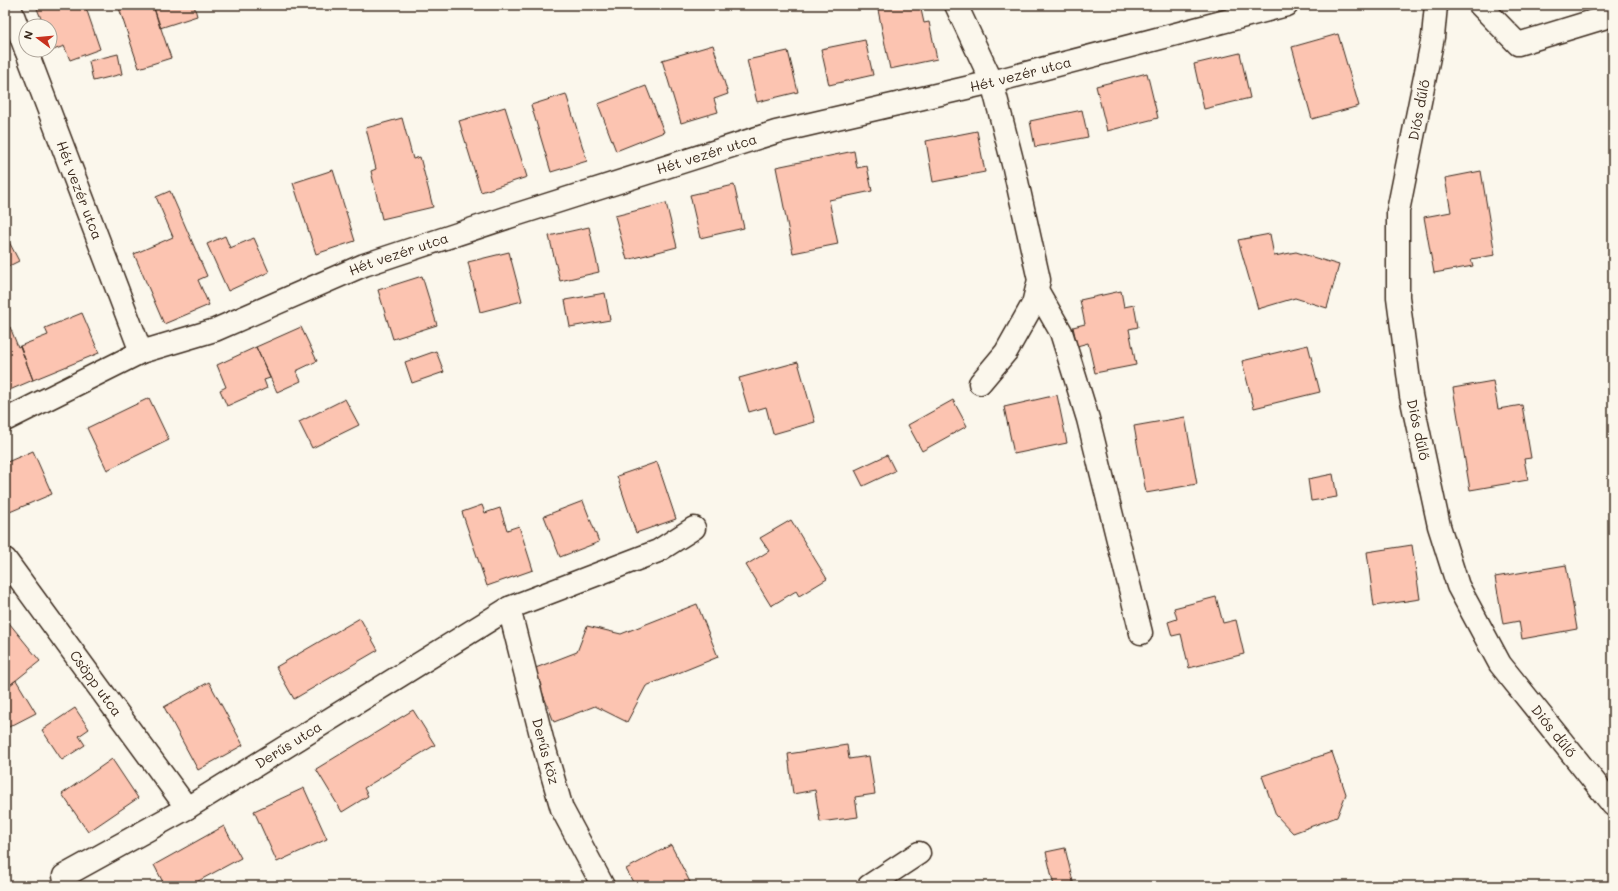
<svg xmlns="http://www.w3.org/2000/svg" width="1618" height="891" font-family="Mali,sans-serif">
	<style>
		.building { fill: #fcc4b1; stroke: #3b2a1e }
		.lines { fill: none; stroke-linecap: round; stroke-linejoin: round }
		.minor-casing { stroke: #3b2a1e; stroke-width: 25 }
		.minor { stroke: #fbf7ec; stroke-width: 22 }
		.labels { text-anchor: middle; stroke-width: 3; stroke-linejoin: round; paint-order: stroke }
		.street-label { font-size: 14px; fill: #3b2a1e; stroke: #fbf7ec }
	</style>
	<rect width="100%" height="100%" fill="#fbf7ec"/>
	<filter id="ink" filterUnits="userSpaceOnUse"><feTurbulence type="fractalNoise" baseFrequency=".025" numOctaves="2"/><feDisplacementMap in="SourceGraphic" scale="8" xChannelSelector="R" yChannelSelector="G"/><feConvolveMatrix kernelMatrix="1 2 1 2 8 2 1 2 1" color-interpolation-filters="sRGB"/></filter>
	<g filter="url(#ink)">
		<path class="building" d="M85,5L100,49L70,60L64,46L48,52L47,50H50V26H44L36,6Z
			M118,5H153L171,58L139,68Z
			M153,5H194L197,16L160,28Z
			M877,5H920L924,23L929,22L937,59L890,69Z
			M1338,34L1359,106L1312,119L1292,47Z
			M865,40L873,75L829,85L821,49Z
			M713,45L728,94L714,99L718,112L681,123L662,60Z
			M788,51L798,92L757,102L747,60Z
			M1240,53L1250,98L1204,109L1194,64Z
			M118,54L122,74L93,81L89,61Z
			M1147,73L1158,118L1107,131L1096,86Z
			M646,86L664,132L616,151L598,104Z
			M566,94L587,161L551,172L531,105Z
			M505,107L527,177L481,192L459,121Z
			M1082,110L1088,137L1035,147L1030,121Z
			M402,118L413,159L420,157L433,207L382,219L371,171L376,169L366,128Z
			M977,131L985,172L933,182L926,141Z
			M854,151L857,168L867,166L872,191L829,200L838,244L793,253L776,167Z
			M333,170L355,241L316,254L293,183Z
			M1481,171L1495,255L1471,259L1473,266L1434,273L1424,217L1451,212L1445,178Z
			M734,185L744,228L700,238L690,195Z
			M170,191L207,276L198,280L209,305L164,324L134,254L173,237L156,197Z
			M666,203L677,247L627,260L615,216Z
			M589,227L599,272L560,281L549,236Z
			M1270,234L1274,256L1296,252L1339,265L1327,308L1295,298L1258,309L1238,240Z
			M225,236L230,248L254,238L269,272L228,291L207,244Z
			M8,240L19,261L5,268V241Z
			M509,252L522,301L480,312L468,262Z
			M422,276L437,325L393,339L378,290Z
			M1121,291L1124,307L1134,305L1138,327L1129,329L1136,365L1095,373L1088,343L1077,346L1073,327L1085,324L1080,300Z
			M605,293L610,320L570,327L565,300Z
			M82,313L99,353L33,380L20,346L48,335L45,328Z
			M10,327L18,347L20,346L33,380L5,392V329Z
			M301,327L317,361L296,371L301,381L277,392L256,347Z
			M1308,345L1320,392L1254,408L1242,361Z
			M256,347L270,378L264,380L267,388L227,406L220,390L226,387L217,365Z
			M436,351L444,372L412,383L405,362Z
			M798,362L815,422L773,434L766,407L749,412L739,378Z
			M1493,381L1498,409L1522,405L1531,458L1524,459L1528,480L1470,490L1453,388Z
			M1057,395L1067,443L1014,454L1004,407Z
			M149,398L169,440L107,470L87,428Z
			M345,399L359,425L312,448L299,422Z
			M953,400L967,426L922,451L908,425Z
			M1185,417L1197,484L1146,493L1134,426Z
			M33,451L52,494L5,514V463Z
			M887,455L895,471L863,486L855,470Z
			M657,462L676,519L636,533L617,476Z
			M1333,474L1337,497L1311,501L1308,479Z
			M583,501L599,542L560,557L544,516Z
			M482,505L485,513L500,508L507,530L519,526L533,570L487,586L462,512Z
			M791,520L827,579L799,596L796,591L771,606L746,565L769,551L760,538Z
			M1412,545L1420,599L1374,606L1367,552Z
			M1566,565L1577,629L1522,639L1519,621L1503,624L1495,577Z
			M1216,597L1223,623L1236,620L1244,654L1189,668L1181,634L1172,636L1168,622L1177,619L1174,608Z
			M697,604L718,657L646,686L627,722L595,706L554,722L533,669L577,652L587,626L621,634Z
			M5,618L40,661L5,689Z
			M360,618L378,650L294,699L276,667Z
			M16,680L36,713L5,729V689Z
			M209,682L243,745L198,770L164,707Z
			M75,708L89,729L79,736L85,745L62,760L42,730Z
			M413,710L435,745L364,788L368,796L342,812L316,769Z
			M847,745L849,759L869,756L875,794L855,797L858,817L820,822L815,790L793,794L788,754Z
			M1332,752L1346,794L1337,817L1293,833L1276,815L1262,776Z
			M112,759L138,798L88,832L62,794Z
			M304,788L327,839L277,862L254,811Z
			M224,826L241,858L189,886H165L154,865Z
			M671,845L692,886H635L626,869Z
			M1065,848L1074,886H1054L1046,852Z"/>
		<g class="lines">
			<g class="minor-casing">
				<g id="minor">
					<path d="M9,5L26,50"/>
					<path d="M956,5L992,82L1014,168L1039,280L1033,304L1006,352L980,383"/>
					<path id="s1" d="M1436,5L1433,37L1398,211V297L1411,396L1439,526L1458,586L1500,664L1613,805"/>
					<path d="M1480,5L1518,44L1613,15"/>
					<path id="s2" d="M26,50L141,352"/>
					<path d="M1037,290L1061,332L1088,419L1141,633"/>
					<path id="s3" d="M5,420L141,352L215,330L364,265L515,215L776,132L992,82L1287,5"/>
					<path id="s4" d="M5,559L187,808"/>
					<path id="s5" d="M509,608L543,743L562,809L603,886"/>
					<path id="s6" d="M64,876L187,808L509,608L658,551L694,528"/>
					<path d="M869,886L919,853"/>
				</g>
			</g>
			<use href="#minor" class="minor"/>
		</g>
	</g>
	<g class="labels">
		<g class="street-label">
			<text dy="5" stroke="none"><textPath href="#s3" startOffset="1076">Hét vezér utca</textPath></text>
			<text transform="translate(1419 110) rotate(-79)" y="5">Diós dűlő</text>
			<text dy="5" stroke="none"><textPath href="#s3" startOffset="752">Hét vezér utca</textPath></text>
			<text dy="5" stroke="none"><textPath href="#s2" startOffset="150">Hét vezér utca</textPath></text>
			<text dy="5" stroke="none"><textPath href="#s3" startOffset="428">Hét vezér utca</textPath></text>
			<text dy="5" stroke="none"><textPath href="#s1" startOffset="430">Diós dűlő</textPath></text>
			<text dy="5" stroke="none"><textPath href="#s4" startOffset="154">Csöpp utca</textPath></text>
			<text dy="5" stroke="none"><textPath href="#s1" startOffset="766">Diós dűlő</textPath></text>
			<text dy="5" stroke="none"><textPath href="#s6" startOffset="260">Derűs utca</textPath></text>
			<text dy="5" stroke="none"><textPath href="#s5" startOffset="148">Derűs köz</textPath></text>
		</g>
	</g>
	<rect width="1618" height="891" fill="none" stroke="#fbf7ec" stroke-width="20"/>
	<rect x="10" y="10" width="1598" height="871" fill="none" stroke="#3b2a1e" stroke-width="1.5" filter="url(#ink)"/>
	<g transform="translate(38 38) rotate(286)"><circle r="19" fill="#fbf7ec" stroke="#aea59a"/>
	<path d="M0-3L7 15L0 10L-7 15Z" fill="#c8321e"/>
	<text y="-6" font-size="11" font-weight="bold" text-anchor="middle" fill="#3b2a1e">N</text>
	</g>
</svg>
